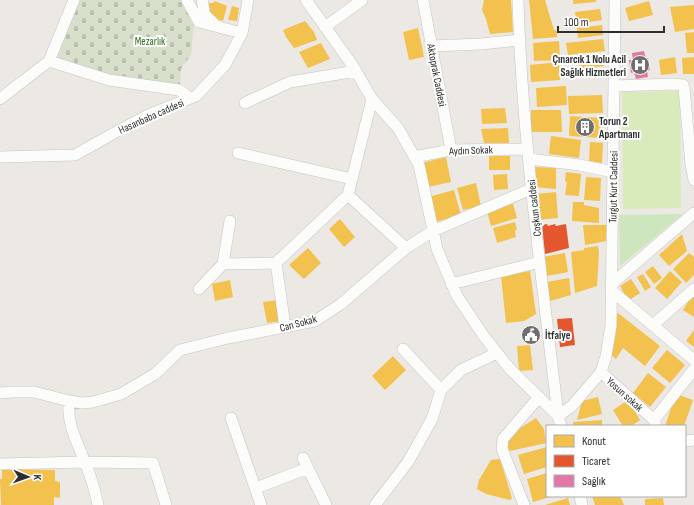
<svg xmlns="http://www.w3.org/2000/svg" width="694" height="505" font-family="'Sofia Sans Condensed',sans-serif">
	<style>
		.grass { fill: #cee6be }
		.cemetery { fill: url(#cemetery-stones) }
		.pitch { fill: #d9eabb }
		.homes { fill: #f2c14e }
		.shops { fill: #e4572e }
		.health { fill: #e377a8 }
		.lines { fill: none; stroke-linecap: round; stroke-linejoin: round }
		.minor-casing { stroke: #c5c4c5; stroke-width: 12 }
		.minor { stroke: #fcfcfb; stroke-width: 11 }
		.labels { text-anchor: middle; stroke-width: 4; stroke-linejoin: round; paint-order: stroke }
		.park-label { font-size: 11px; fill: #2c6e1b; stroke: #fff }
		.poi-label { font-size: 11px; font-weight: bold; fill: #2e2e2e; stroke: #fff; text-anchor: start }
		.street-label { font-size: 11px; fill: #2e2e2e; stroke: #fff }
	</style>
	<defs>
		<pattern id="cemetery-stones" width="16" height="16" patternUnits="userSpaceOnUse"><rect width="16" height="16" fill="#d8e0cc"/><path d="M2 7V4a2 2 0 0 1 4 0v3zM10 15v-3a2 2 0 0 1 4 0v3z" fill="#bac0b0"/></pattern>
	</defs>
	<rect width="100%" height="100%" fill="#ece8e4"/>
	<path class="grass" d="M683,214L620,266L619,215Z"/>
	<path class="cemetery" d="M78,0H182L194,24L191,55L181,69L180,85L109,80L57,59Z"/>
	<path class="pitch" d="M680,91L681,208L623,209L622,92Z"/>
	<path class="homes" d="M484,0H511L513,32L490,34L486,19L482,10Z
		M529,0H545L554,30L557,31V37L533,39Z
		M573,0H596V2L573,4Z
		M215,1L227,6L223,21L215,19L216,17L204,13L209,3H213Z
		M649,1L653,15L629,21L625,8Z
		M694,5V29L675,32L670,7Z
		M232,6L239,8L237,21L228,20Z
		M600,9L602,20L577,24L575,12Z
		M305,21L314,32L317,40L294,48L286,37L283,30Z
		M602,25L603,35L578,38L577,28Z
		M418,28L424,57L409,60L403,32Z
		M694,32V53H687L685,33Z
		M603,39L605,51L568,55L566,43Z
		M559,41L560,60L534,61L533,43Z
		M321,43L330,59L308,68L299,52Z
		M603,55L604,66L580,69L579,58Z
		M675,57L677,73L661,75L659,60Z
		M694,57V74H683L682,58Z
		M559,62L560,80L531,82L530,65Z
		M566,86L567,105L537,107L536,88Z
		M602,95L603,113L569,114L568,96Z
		M505,108L507,123L482,124L481,109Z
		M531,110H561L562,132H531Z
		M570,116L601,118L600,138L569,136Z
		M508,128L509,143H484L481,129Z
		M551,136L581,140L579,158L549,154Z
		M590,142L603,143L602,163L589,161Z
		M489,156H510V170H489Z
		M446,157L451,182L428,187L422,163Z
		M534,167L556,168V189L535,187Z
		M566,172L581,174L579,196L565,195L567,182L565,181Z
		M507,174L508,189L494,190L493,175Z
		M586,177L601,178L600,201L584,200Z
		M476,183L481,206L463,210L457,188Z
		M454,190L461,215L435,222L428,197Z
		M556,192L558,218L538,220L535,194Z
		M573,202H584V205L599,208V223L572,221Z
		M513,204L517,218L491,226L487,211Z
		M340,219L355,237L344,247L329,229Z
		M515,222L517,230H515L516,237L497,243L493,228Z
		M583,225H606L607,241L585,245Z
		M682,234L687,251L669,266L659,255Z
		M598,246L599,253L597,286L575,293L571,252L584,250V248Z
		M308,248L321,263L304,279L289,265Z
		M565,253L568,272L547,276L543,257Z
		M689,253L694,257V275L686,283L673,269Z
		M653,266L662,278L654,284L645,272Z
		M530,271L536,314L524,321L506,323L501,276Z
		M670,271L682,282L667,299L655,288Z
		M643,274L651,287L645,291L637,277Z
		M569,278L571,295L550,301L547,282Z
		M631,279L640,293L628,301L620,286Z
		M230,280L233,297L215,301L212,284Z
		M692,296L694,297V317L683,310Z
		M278,300L281,321L267,323L263,302Z
		M618,313L660,346L645,366L623,348L616,359L611,355L613,322Z
		M694,330V347L686,341Z
		M530,345L533,370L519,371L517,346Z
		M667,350L685,365L670,383L652,368Z
		M393,356L406,370L385,390L372,376Z
		M648,373L666,387L650,407L633,393Z
		M676,394L693,400L684,426H665Z
		M598,397L602,414L577,420L582,401Z
		M628,400L640,420L631,426H623L613,410Z
		M536,418L544,429L546,443L510,451L503,439Z
		M602,420V426H573V422Z
		M547,447V467L524,474L518,455Z
		M500,459L512,498L510,500L486,494L477,489L479,480L491,460Z
		M2,469L55,470V481L60,482V498L54,497V505H1L0,479H2Z
		M547,473V496H553L533,502L527,479Z
		M592,496H620L624,505H595Z
		M568,498L570,505H545Z
		M663,498L664,505H645V499Z"/>
	<path class="shops" d="M547,224L548,226L555,224L556,226L566,224L569,248L545,254L542,225Z
		M572,318L575,345L560,347L557,319Z"/>
	<path class="health" d="M644,51L646,59L648,58L650,70L647,71L648,77L636,79L634,72L631,73L629,60H633L632,53Z"/>
	<g class="lines">
		<g class="minor-casing">
			<path id="minor" d="M187,0L199,22L242,33
				M202,0L204,9L203,12C207,18 212,21 216,26
				M306,0L353,66L372,99L398,128L419,165L437,249L457,296L483,335L510,369L558,416
				M423,0L451,150
				M518,0C522,139 542,277 558,416L561,426
				M325,27L362,0
				M432,46L481,44L519,40
				M49,61L109,80L179,90L190,98
				M614,86L674,84L683,85L684,88L691,164L694,180
				M0,99L49,61L74,0
				M245,103L290,82L356,71
				M238,153L352,179
				M0,157L75,155L116,132L150,114L196,96L225,65L242,33L248,0
				M414,157L451,150L528,149
				M529,159L580,165L613,172
				M348,195L406,248
				M276,263L285,327
				M223,264L276,263L348,195L372,99
				M451,284L540,262
				M612,286L615,281L694,213
				M199,289L223,264L230,221
				M612,291L694,360
				M653,325L694,289
				M403,349L441,390
				M601,372L606,356L611,326L615,0
				M0,393L12,392H34L69,401L82,403L93,402L121,394L155,374L180,350L228,338L315,321L341,304L406,248L433,231L531,189
				M69,401C67,424 76,439 84,460C90,474 95,490 98,505
				M558,416L572,406L601,372L654,420L656,426
				M231,418L261,505
				M654,420L694,369
				M685,441L694,440
				M303,458L326,505
				M0,464L85,462L153,463L166,505
				M256,488L308,468
				M580,496L582,505
				M375,505L408,462L432,419L441,390L461,370L497,353
				M524,505L502,449L503,439L539,397"/>
		</g>
		<use href="#minor" class="minor"/>
	</g>
	<defs>
		<g id="hospital-disc" transform="scale(1)"><circle r="9.5" fill="#706f6e" stroke="#fff"/><path d="M-5-5h3v3.5h4V-5h3V5h-3V1.5h-4V5h-3Z" fill="#fff"/></g>
		<g id="building-disc" transform="scale(1)"><circle r="9.5" fill="#706f6e" stroke="#fff"/><path d="M-4-6H4V6H1V3H-1V6H-4ZM-2.5-4.3h1.7v1.8h-1.7ZM.8-4.3h1.7v1.8H.8ZM-2.5-1h1.7V.8h-1.7ZM.8-1h1.7V.8H.8Z" fill="#fff"/></g>
		<g id="civic-disc" transform="scale(1)"><circle r="9.5" fill="#706f6e" stroke="#fff"/><path d="M-.6-6.5H3V-4.5H.6V-3L4-1V1h2V6H-6V1h2V-1L-.6-3ZM-1.2 2.5V6h2.4V2.5Z" fill="#fff"/></g>
	</defs>
	<g fill-rule="evenodd">
		<use href="#hospital-disc" x="640" y="65"/>
		<use href="#building-disc" x="585" y="127"/>
		<use href="#civic-disc" x="531" y="335"/>
	</g>
	<g class="labels">
		<g class="park-label">
			<text x="150" y="45">Mezarlık</text>
		</g>
		<g class="poi-label">
			<text x="626" y="63" text-anchor="end">Çınarcık 1 Nolu Acil<tspan x="626" dy="13">Sağlık Hizmetleri</tspan></text>
			<text x="599" y="125">Torun 2<tspan x="599" dy="13">Apartmanı</tspan></text>
			<text x="545" y="339">İtfaiye</text>
		</g>
		<g class="street-label">
			<text transform="translate(437 75) rotate(79)" y="4">Aktoprak Caddesi</text>
			<text transform="translate(151 116) rotate(-24)" y="4">Hasanbaba caddesi</text>
			<text transform="translate(471 150) rotate(-2)" y="4">Aydın Sokak</text>
			<text transform="translate(613 187) rotate(-89)" y="4">Turgut Kurt Caddesi</text>
			<text transform="translate(534 208) rotate(-96)" y="4">Coşkun caddesi</text>
			<text transform="translate(298 323) rotate(-15)" y="4">Can Sokak</text>
			<text transform="translate(625 394) rotate(42)" y="4">Yosun sokak</text>
		</g>
	</g>
	<rect x="546" y="425" width="140" height="72" fill="#ffffff" stroke="#ababab"/>
	<rect x="554" y="435" width="20" height="12" fill="#f2c14e" stroke="#ababab"/>
	<text x="582" y="445" font-size="12" fill="#2e2e2e">Konut</text>
	<rect x="554" y="455" width="20" height="12" fill="#e4572e" stroke="#ababab"/>
	<text x="582" y="465" font-size="12" fill="#2e2e2e">Ticaret</text>
	<rect x="554" y="475" width="20" height="12" fill="#e377a8" stroke="#ababab"/>
	<text x="582" y="485" font-size="12" fill="#2e2e2e">Sağlık</text>
	<g transform="translate(28 477) rotate(92)" stroke="#ffffff" stroke-width="3" paint-order="stroke">
	<path d="M0-3L7 15L0 10L-7 15Z" fill="#2e2e2e"/>
	<text y="-6" font-size="11" font-weight="bold" text-anchor="middle" fill="#2e2e2e">K</text>
	</g>
	<path d="M558 26v6h106v-6" fill="none" stroke="#2e2e2e" stroke-width="2"/>
	<text x="564" y="26" font-size="12" fill="#2e2e2e" stroke="#ffffff" stroke-width="3" paint-order="stroke">100 m</text>
</svg>
